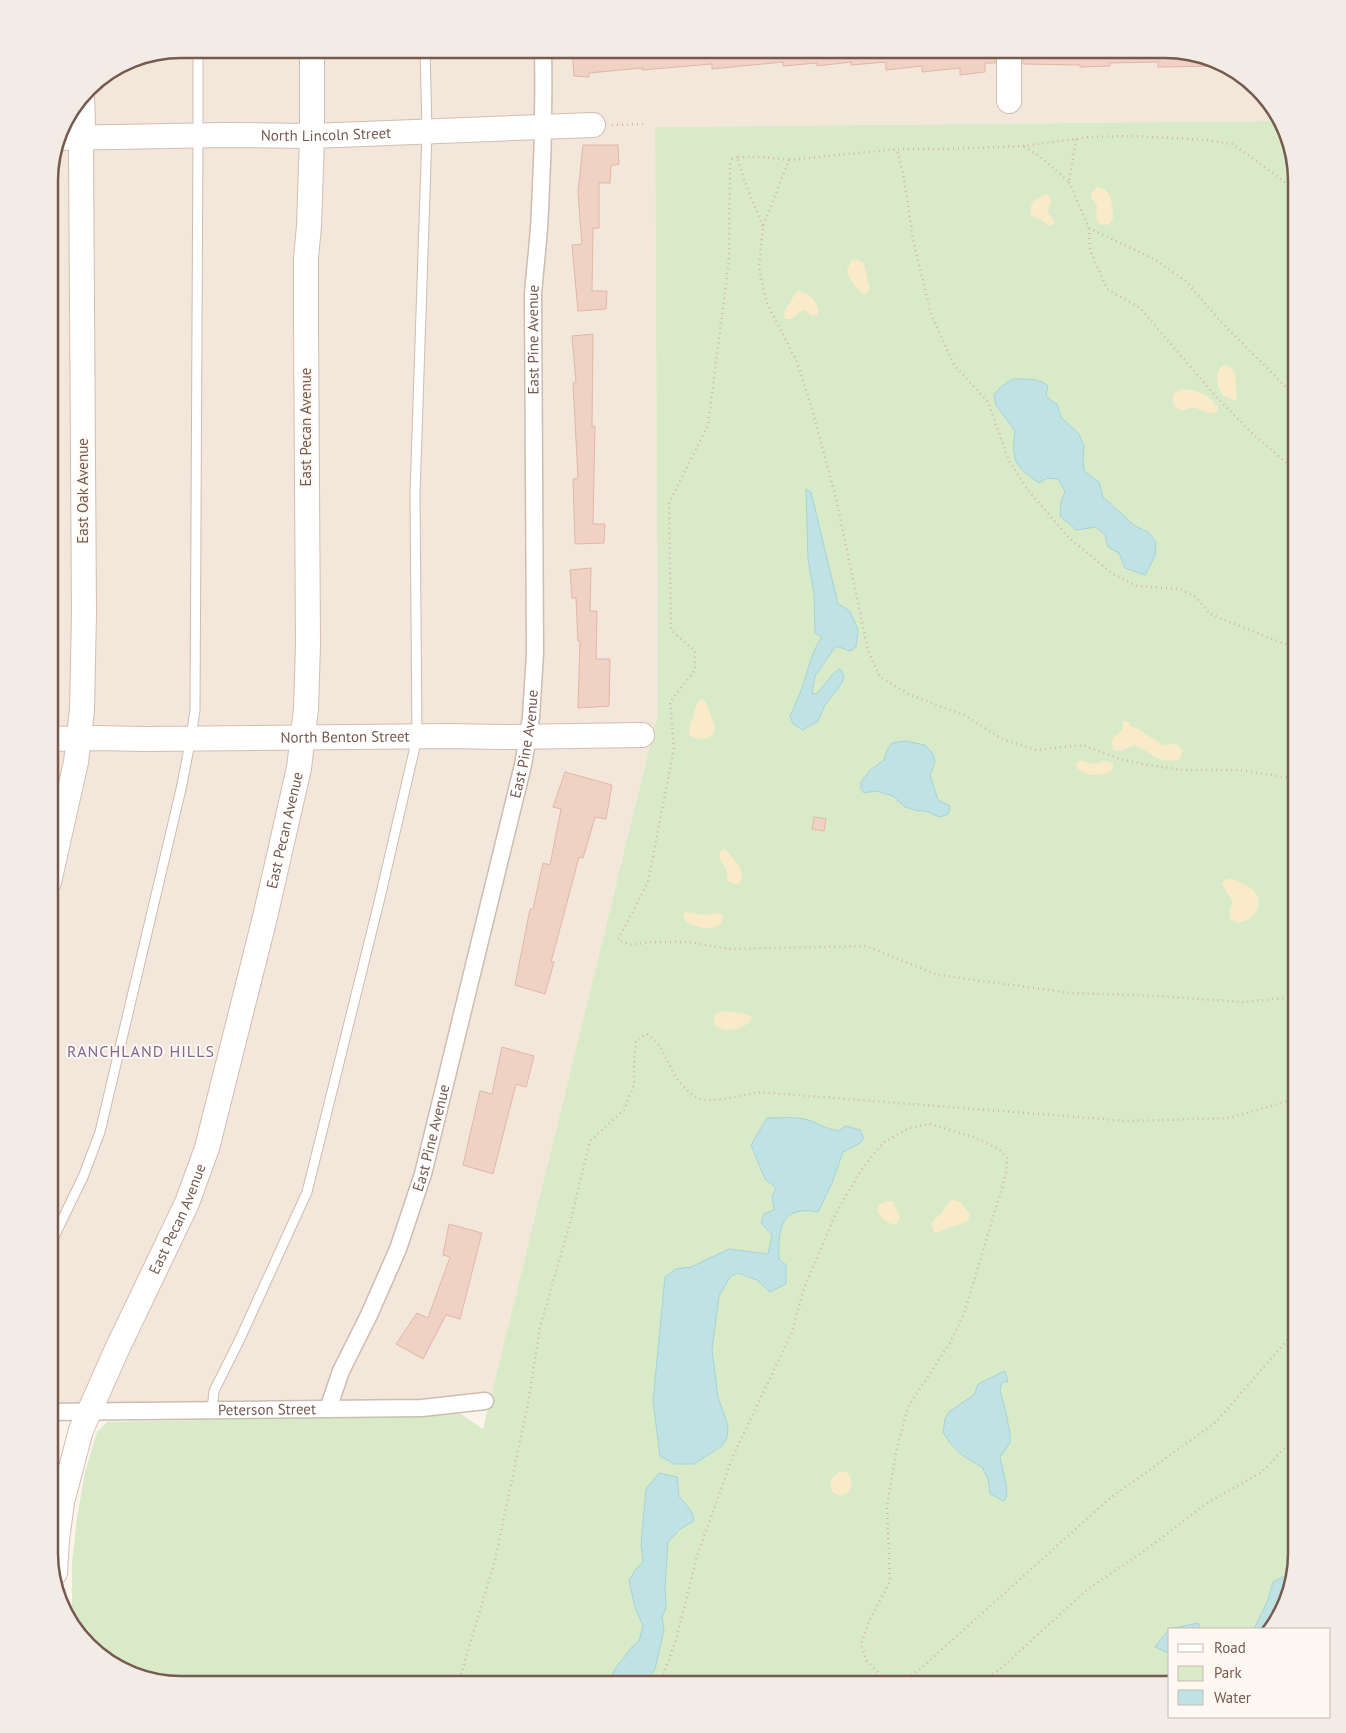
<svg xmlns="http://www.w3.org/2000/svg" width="1346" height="1733" font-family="'PT Sans',sans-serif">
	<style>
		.residential { fill: #f3e6da }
		.green { fill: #d9eac9 }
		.sand { fill: #f9eac8 }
		.water { fill: #bfe3e5; stroke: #a6d3d7 }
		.building { fill: #f0d2c4; stroke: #e2b7a5 }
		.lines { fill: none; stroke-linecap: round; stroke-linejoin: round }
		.lane-casing { stroke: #cebcb0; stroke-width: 11 }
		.street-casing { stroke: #cebcb0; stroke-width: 19 }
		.secondary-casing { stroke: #d4bdb0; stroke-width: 26 }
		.path { stroke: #d6b5a6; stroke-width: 2.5; stroke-dasharray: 1 4; stroke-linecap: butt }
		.lane { stroke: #fff; stroke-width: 9 }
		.street { stroke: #fff; stroke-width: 16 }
		.secondary { stroke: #fff; stroke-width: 24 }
		.labels { text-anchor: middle; stroke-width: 4; stroke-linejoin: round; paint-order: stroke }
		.street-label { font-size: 15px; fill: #775a4e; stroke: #fef8f2 }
		.neighbourhood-label { font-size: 16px; letter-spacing: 1px; fill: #806692; stroke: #fef8f2 }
		.rim { fill: none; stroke: #775a4e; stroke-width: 2.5 }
	</style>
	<rect width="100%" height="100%" fill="#fcf4eb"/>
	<path class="residential" d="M181,49H1174L1232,67L1275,108L1279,121L655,127L658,713L488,1409L49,1412V172L62,122L93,82L130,59Z
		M49,1427H51L58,1435L49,1472Z"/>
	<path class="green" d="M1279,121L1297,181V1553L1280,1618L1269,1629H1170V1683L1166,1684H180L115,1667L72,1627V1562L77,1518L85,1472L97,1432L107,1422L461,1414L483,1429L658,713L655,127Z"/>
	<path class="sand" d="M1097,187C1112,188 1113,207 1113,219L1108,225L1100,224L1096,218L1097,206L1092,199L1091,193Z
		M1046,194C1055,199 1049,205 1048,212L1055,223L1051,226C1047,225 1044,222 1041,220C1029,215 1028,215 1033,201Z
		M857,259L864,264L870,289L865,295C857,291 849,279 847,270L851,261Z
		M797,291C808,291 820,303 818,315L812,316L803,310L791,319H786L783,313Z
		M1224,365L1230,367L1235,373L1237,398L1235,401L1229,397L1223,396C1217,388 1213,371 1224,365Z
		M1182,389C1200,391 1206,393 1218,407V410C1210,417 1204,410 1195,408C1191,407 1188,410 1183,410C1173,409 1170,400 1175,392Z
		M702,699C708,703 708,708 711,716C712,719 715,723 715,727C714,741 699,741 690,735L689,730L697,703Z
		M1123,721L1129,722L1130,726L1138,729L1163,745L1173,744L1178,745C1183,750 1183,755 1178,760C1157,764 1151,751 1134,745L1121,751L1114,750C1108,739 1116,736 1123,729Z
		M1080,760L1093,764L1105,761L1113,763V769C1104,778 1083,777 1076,766L1077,762Z
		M725,849C730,855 736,861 740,868C744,878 740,890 728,881L726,868L720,860V851Z
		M1227,879C1234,878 1239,882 1245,885C1249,887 1253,889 1255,892C1266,906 1252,920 1238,923L1230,919L1229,911L1233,902L1222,885L1223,882Z
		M685,912L705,915L717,913L724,916C723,934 689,930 683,917Z
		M723,1011L746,1014L752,1017C745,1034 708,1035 715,1014Z
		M953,1200L960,1202L969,1212L970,1216L966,1222L962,1224L952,1226L938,1233L934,1232L931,1224C935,1218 938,1217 942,1212C947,1208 947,1202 953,1200Z
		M888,1201L893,1202L900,1218L897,1224C887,1225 882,1219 877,1211C879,1204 882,1202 888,1201Z
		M840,1471L848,1473L852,1482L849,1492L842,1496C825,1492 828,1479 840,1471Z"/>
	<path class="water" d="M1012,379C1024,379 1040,378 1048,386L1046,395L1051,401L1057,404L1061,417L1079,434L1084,446L1083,459L1084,471L1099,482L1103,497L1135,526L1148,532L1156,542L1155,556L1145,575L1125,568L1119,553L1108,547L1105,535L1096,527L1076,530L1060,516L1061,502L1065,491L1058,479L1047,478L1039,483C1015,467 1011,460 1015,431L996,405L994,395L1001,387Z
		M806,489L811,492L838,604L850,611L858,630L856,647L850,651L836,646L815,676L812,693L816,694C825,686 830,674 840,669L844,676L842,683L825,705L818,721L803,730L793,724L790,716C795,705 800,694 804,682C809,666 812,651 822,637L815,633L814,594L808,559Z
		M905,741L925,745L933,754L935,762L930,775L938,800L950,806L948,814L940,817L925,811H918L905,807L893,796L876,791L864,793L861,788V782L869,771L884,760L887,750L892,743Z
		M767,1118C781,1118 798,1116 811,1121C820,1125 828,1129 838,1131L846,1126L860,1130L864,1138L859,1144L843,1152L832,1183L818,1212C780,1205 778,1229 779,1259L786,1265V1284L770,1292L757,1280L738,1273L730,1277L719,1296L712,1350L718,1397L728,1426L727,1438L722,1446L694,1464H674L660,1456L653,1401L665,1277L676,1269L691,1267L729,1249L768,1254L772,1235L761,1223L764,1214L774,1210L772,1196L776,1188L765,1179L751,1145Z
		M1005,1371L1008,1382H1002L1000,1390L1006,1413L1010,1434V1443L1000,1457L1006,1484L1007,1496L1004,1501L990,1494L988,1479L982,1467L962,1455L950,1443L943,1432L945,1419L950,1411L974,1395L978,1384Z
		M659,1473L677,1477L679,1496L692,1512L694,1521L680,1529L668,1542L665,1586L666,1608L662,1617L664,1630L655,1669L645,1684H607L617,1666L632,1647L639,1641L643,1626L635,1607L629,1581L635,1570L643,1562L641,1545L646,1489Z
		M1287,1575L1290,1578L1280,1618L1269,1629H1254L1268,1600L1273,1582Z
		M1198,1623L1201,1629H1170V1654L1155,1647L1169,1629Z"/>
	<path class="building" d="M572,49H995V63H985V72L960,75V68L922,72V66L886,70V62L851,65V62L817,66V63L783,66V62L712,69V64L642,70V68L589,73V77L574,76Z
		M1023,49H1174L1222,64L1221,66L1158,67V62L1110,63V66L1080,67V65L1023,64Z
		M583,145H618L619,164L611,166L610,183H599V228H593L592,291H607L606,309L578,311L572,245L582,244L578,193Z
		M593,334L592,427L595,426L593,524H605L604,543L575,544L573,479L578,478L573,383L576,382L572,336Z
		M591,568L590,611H597L596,659H610L609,706L578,708L580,641H578L576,598H572L570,570Z
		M565,772L612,785L606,819L595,817L583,858L579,857L551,962H554L545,994L515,985L530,909H533L543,863L550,865L561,809L553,807Z
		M814,817L826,819L824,831L812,829Z
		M502,1047L534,1056L526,1087L516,1084L493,1174L463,1165L480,1091L492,1094Z
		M449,1224L482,1233L460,1319L446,1315L423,1359L396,1344L417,1313L428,1318L450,1257L443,1255Z"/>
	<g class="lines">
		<g class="lane-casing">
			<path id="lane" d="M49,1247L83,1177L100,1132L181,789L191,738L195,710L198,136V49
				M212,1410L214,1391L239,1341L307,1192L379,902L417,738L415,494L427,132L425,49"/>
		</g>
		<g class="street-casing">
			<g id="street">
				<path id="s1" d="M328,1409L341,1371L369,1315L398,1249L423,1174L523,765L531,717L535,653L533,295C535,266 539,239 540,210C543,156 544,103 543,49"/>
				<path id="s2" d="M49,1412L422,1408L485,1401"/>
			</g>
		</g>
		<g class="secondary-casing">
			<g id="secondary">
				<path d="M1009,49V101"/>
				<path id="s3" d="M58,138L226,135L312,136L593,125"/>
				<path id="s4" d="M49,739L96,738L145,739L448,736L504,737L642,735"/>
				<path d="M49,882L76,762L82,710L84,613L81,151L83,121L82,97"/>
				<path id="s5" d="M55,1573L57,1540L62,1502L81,1430L118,1347L187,1203L207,1148L265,917L299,768L306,709L308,644L306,323V258L309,226L312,136V49"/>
			</g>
		</g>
		<path class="path" d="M612,125L643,124
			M1076,139L1069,182L1043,159L1024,146L1089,137L1134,136L1207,140L1233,144L1297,191
			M1024,146L946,149H897L904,178L913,240L931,314L954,365L988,402L1009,461L1028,490L1069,538L1113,574L1137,586L1179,589L1196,597L1210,614L1297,649
			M737,157L732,159L730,164L729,260L708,425L669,503L671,630L695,651V670L670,702L674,748L648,882L618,940L632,945L649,942H688L730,949L866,946L938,975L1071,993L1159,996L1243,1002L1297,997
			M789,160L897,149
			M1069,182L1089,228L1156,260L1186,281L1219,320L1297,398
			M763,226L746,185L737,157H763L789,160L763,226L759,268L766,301L797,362L811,406L836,498L868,651L880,677L910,695L964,715L1004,740L1036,750L1083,745L1120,759L1143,764L1183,770H1239L1297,779
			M1089,228L1090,250L1107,289L1140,308L1219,400L1255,436L1297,472
			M458,1684L495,1560L528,1403L540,1327L570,1223L590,1141L624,1110L634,1085V1065L636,1040L647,1034C662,1045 662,1052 671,1068C676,1079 688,1094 700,1099C711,1103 746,1095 758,1092L1128,1121L1229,1118L1285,1102L1297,1097
			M660,1684L676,1640L697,1556L733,1456L792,1332L803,1291L835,1215L861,1170L883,1143L909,1128L930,1124L973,1137L999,1149L1007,1158L1006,1174L964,1314L950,1343L908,1407L896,1452L887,1507L890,1581L869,1621L861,1645L867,1661L885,1680L901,1682L919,1670L1109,1499L1216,1422L1289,1338L1297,1332
			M975,1684L999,1670L1089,1588L1143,1552L1207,1503L1262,1472L1297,1435"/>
		<use href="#lane" class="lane"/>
		<use href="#street" class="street"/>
		<use href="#secondary" class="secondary"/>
	</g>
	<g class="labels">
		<g class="street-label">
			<text dy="5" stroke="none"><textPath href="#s3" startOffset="268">North Lincoln Street</textPath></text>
			<text dy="5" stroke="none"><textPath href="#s1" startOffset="1101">East Pine Avenue</textPath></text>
			<text transform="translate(306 427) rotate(-90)" y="5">East Pecan Avenue</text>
			<text transform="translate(83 491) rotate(-90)" y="5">East Oak Avenue</text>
			<text dy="5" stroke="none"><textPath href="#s4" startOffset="296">North Benton Street</textPath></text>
			<text dy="5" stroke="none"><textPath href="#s1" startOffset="696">East Pine Avenue</textPath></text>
			<text dy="5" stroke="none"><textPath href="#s5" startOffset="782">East Pecan Avenue</textPath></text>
			<text dy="5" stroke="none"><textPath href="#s1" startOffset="291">East Pine Avenue</textPath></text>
			<text dy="5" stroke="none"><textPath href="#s5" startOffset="378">East Pecan Avenue</textPath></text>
			<text dy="5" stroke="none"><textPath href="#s2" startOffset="218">Peterson Street</textPath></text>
		</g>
		<g class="neighbourhood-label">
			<text x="141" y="1057">RANCHLAND HILLS</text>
		</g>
	</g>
	<path d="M0 0H1346V1733H0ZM181 58H1165A123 123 0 0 1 1288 181V1553A123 123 0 0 1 1165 1676H181A123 123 0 0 1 58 1553V181A123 123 0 0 1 181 58Z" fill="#f3ebe5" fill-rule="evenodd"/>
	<path class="rim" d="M181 58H1165A123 123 0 0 1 1288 181V1553A123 123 0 0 1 1165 1676H181A123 123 0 0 1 58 1553V181A123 123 0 0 1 181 58Z"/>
	<rect x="1168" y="1628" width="162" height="90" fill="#fef8f2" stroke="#c8b9b0"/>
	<rect x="1178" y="1644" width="25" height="8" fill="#ffffff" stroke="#c8b9b0"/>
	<text x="1214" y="1653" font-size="15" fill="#775a4e">Road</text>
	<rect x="1178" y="1666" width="25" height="15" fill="#d9eac9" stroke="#c8b9b0"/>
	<text x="1214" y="1678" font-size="15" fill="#775a4e">Park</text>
	<rect x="1178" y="1690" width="25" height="15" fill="#bfe3e5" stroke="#c8b9b0"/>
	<text x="1214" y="1703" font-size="15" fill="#775a4e">Water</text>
</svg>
